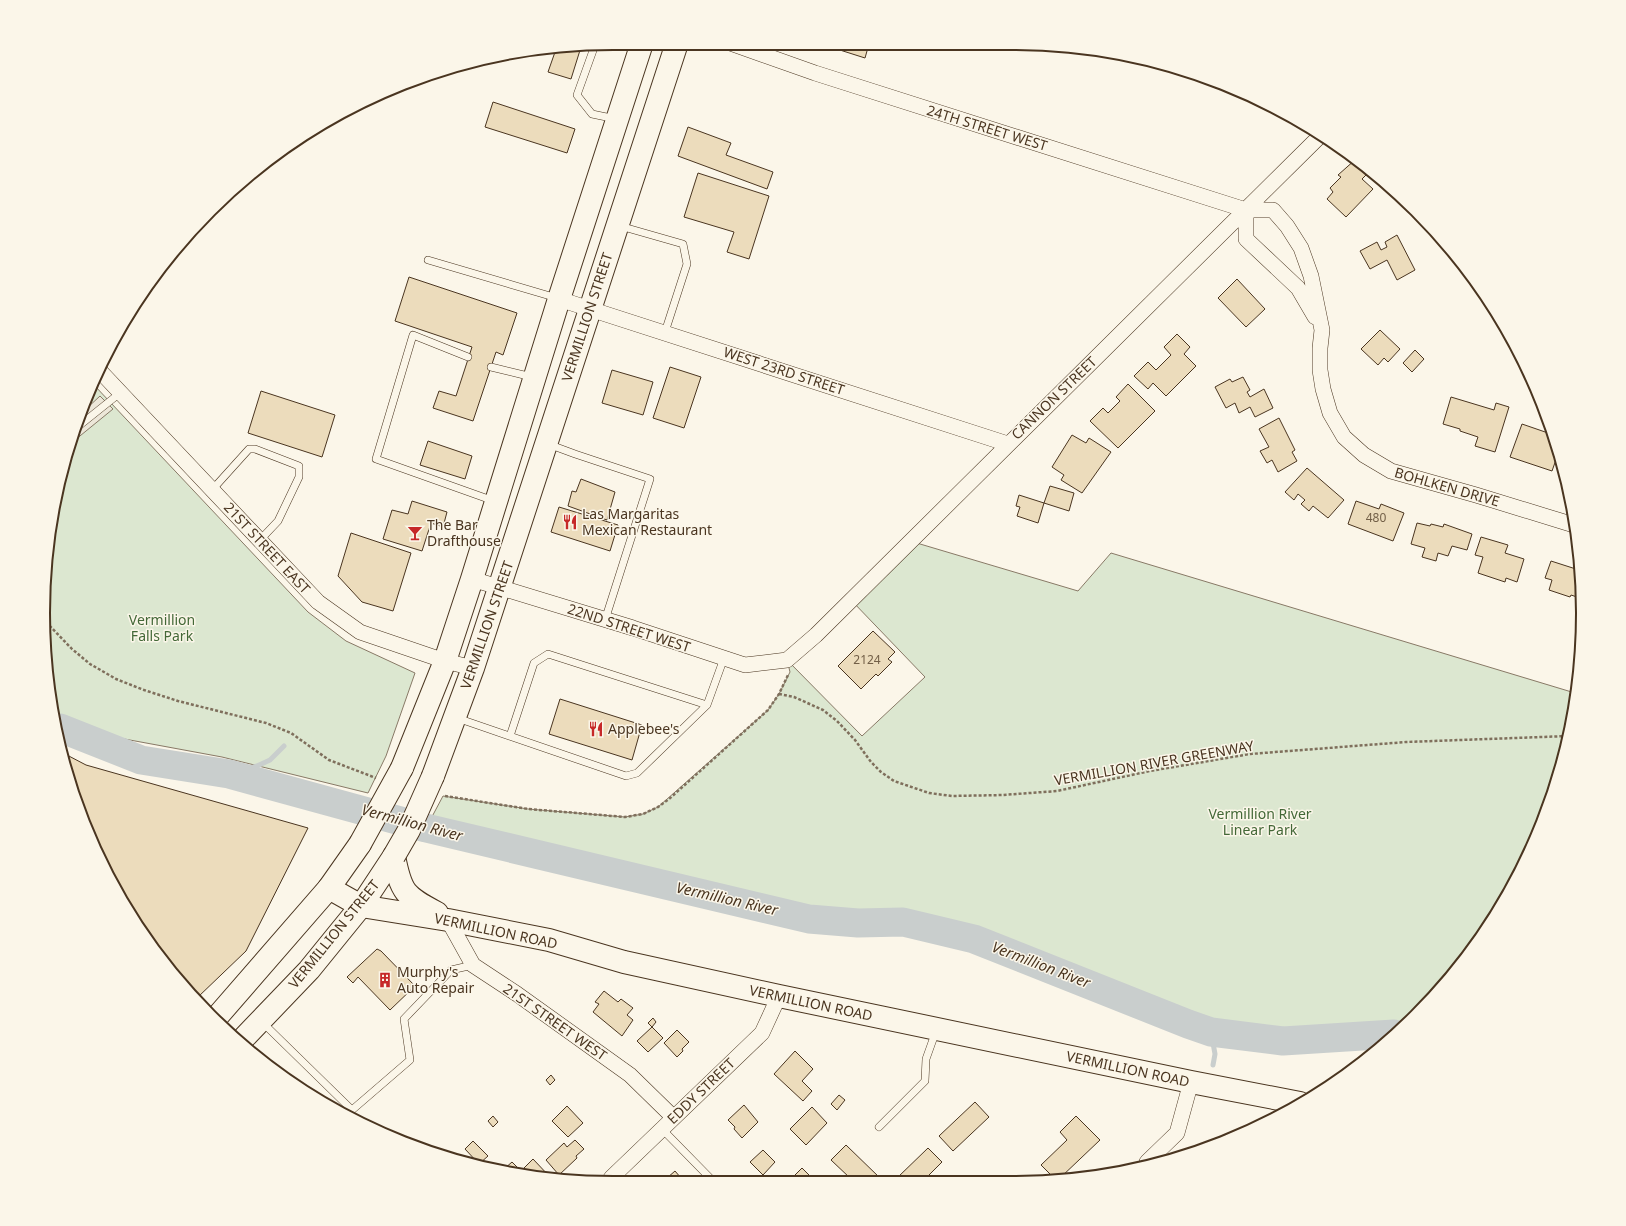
<svg xmlns="http://www.w3.org/2000/svg" width="1626" height="1226" font-family="'Noto Sans',sans-serif">
	<style>
		.green { fill: #dce7d0; stroke: #887966 }
		.parking { fill: #ede7d9; stroke: #887966 }
		.lines { fill: none; stroke-linecap: round; stroke-linejoin: round }
		.stream { stroke: #c9cecd; stroke-width: 5 }
		.river { stroke: #c9cecd; stroke-width: 29 }
		.building { fill: #ecdcbc; stroke: #4a3520 }
		.service-casing { stroke: #4a3520; stroke-width: 8 }
		.minor-casing { stroke: #4a3520; stroke-width: 16 }
		.primary-casing { stroke: #4a3520; stroke-width: 24 }
		.trunk-casing { stroke: #4a3520; stroke-width: 24 }
		.path { stroke: #7f6f5c; stroke-width: 2.5; stroke-dasharray: 3 2; stroke-linecap: butt }
		.service { stroke: #fbf6e9; stroke-width: 7 }
		.minor { stroke: #fbf6e9; stroke-width: 15 }
		.primary { stroke: #fbf6e9; stroke-width: 22 }
		.trunk { stroke: #fbf6e9; stroke-width: 22 }
		.trunk-bridge-casing { stroke: #4a3520; stroke-width: 24; stroke-linecap: butt }
		.trunk-bridge { stroke: #fbf6e9; stroke-width: 22 }
		.labels { text-anchor: middle; stroke-width: 3; stroke-linejoin: round; paint-order: stroke }
		.number-label { font-size: 12px; fill: #725f47 }
		.street-label { font-size: 14px; fill: #4a3520; stroke: #fbf6e9 }
		.poi-label { font-size: 14px; fill: #4a3520; stroke: #fbf6e9; text-anchor: start }
		.park-label { font-size: 14px; fill: #436837; stroke: #fbf6e9 }
		.water-label { font-size: 15px; font-style: italic; fill: #4a3520; stroke: #fbf6e9 }
		.rim { fill: none; stroke: #4a3520; stroke-width: 2 }
	</style>
	<rect width="100%" height="100%" fill="#fbf6e9"/>
	<path class="green" d="M94,385L308,612L346,641L415,673L386,756L368,793L222,757L119,738L57,715L44,650L54,502Z
		M910,541L1078,591L1111,553L1575,693L1572,724L1540,831L1487,929L1416,1016L1394,1034L1283,1041L1211,1032L1188,1024L974,939L903,922L858,923L809,919L426,828L443,796L528,809L625,817L643,814L658,807L768,710L779,694L790,672L787,660L862,736L925,677L851,600Z"/>
	<path class="parking" d="M100,396L113,409L75,440L86,409Z"/>
	<g class="lines">
		<path class="stream" d="M229,774L257,766L270,760L284,746
			M1211,1032L1215,1054L1213,1065"/>
		<path class="river" d="M60,728L141,760L229,774L426,828L809,919L858,923L903,922L974,939L1188,1024L1211,1032L1283,1041L1394,1034"/>
	</g>
	<path class="building" d="M821,44H869L865,58Z
		M581,47L571,79L548,72L555,52L552,51Z
		M493,102L575,129L567,153L485,127Z
		M688,127L731,143L726,155L773,172L767,189L678,156Z
		M1356,159L1371,170L1362,179L1373,189L1346,217L1327,199L1333,192L1330,188L1341,177L1338,175Z
		M698,173L769,196L749,259L727,252L734,232L684,217Z
		M1397,235L1415,270L1397,280L1387,260L1370,269L1360,251L1377,242L1381,250L1387,247L1385,242Z
		M409,277L517,313L503,355L496,352L473,421L433,408L439,391L456,396L472,347L395,321Z
		M1237,279L1265,309L1246,327L1218,298Z
		M1380,330L1400,349L1388,362L1384,358L1378,365L1361,349Z
		M1177,334L1190,347L1184,354L1196,366L1166,396L1153,383L1148,389L1134,376L1148,362L1156,370L1171,355L1164,347Z
		M1415,350L1424,359L1412,372L1403,363Z
		M670,367L701,377L684,428L653,418Z
		M612,370L653,382L643,415L602,403Z
		M1243,377L1250,390L1247,392L1250,397L1264,389L1273,408L1255,417L1250,407L1239,413L1235,403L1226,408L1215,387L1230,379L1232,382Z
		M1128,384L1155,411L1118,448L1090,421L1103,408L1108,413L1120,401L1116,397Z
		M261,391L335,415L322,457L248,433Z
		M1451,397L1494,410L1496,403L1509,407L1495,452L1475,446L1478,437L1460,431V429L1443,424Z
		M1279,418L1295,450L1292,452L1297,461L1278,472L1272,460L1267,463L1260,451L1269,447L1259,429Z
		M1522,424L1551,434L1554,443L1552,448L1556,449L1558,454L1552,471L1510,457Z
		M1072,435L1086,443L1089,438L1111,452L1082,493L1061,480L1064,475L1052,467Z
		M428,441L472,456L465,479L420,465Z
		M1307,468L1344,500L1328,518L1313,506L1309,511L1301,504L1305,500L1298,494L1294,500L1285,492Z
		M581,479L615,492L607,520L568,506L572,491L576,492Z
		M1050,486L1074,493L1069,511L1044,503Z
		M1019,495L1044,503L1038,523L1017,516L1020,507L1016,506Z
		M412,501L447,512L443,527L431,523L422,551L383,539L392,510L408,514Z
		M1356,501L1379,509L1381,504L1404,513L1393,541L1348,524Z
		M559,507L618,525L610,551L551,532Z
		M1417,523L1430,526L1431,524L1443,527L1444,524L1472,534L1467,550L1452,546L1448,556L1438,553L1436,561L1422,557L1425,548L1411,544Z
		M351,533L411,553L393,611L362,602L338,576Z
		M1481,537L1508,545L1505,553L1524,559L1517,582L1506,578L1505,582L1478,573L1483,557L1475,555Z
		M1551,561L1579,570L1580,598L1571,595L1570,597L1549,590L1552,580L1545,578Z
		M873,631L895,652L888,659L892,662L878,676L876,674L861,689L838,666Z
		M560,699L642,725L632,760L549,734Z
		M65,754L86,765L308,828L246,951L198,997L139,930L73,796Z
		M377,949L381,951L415,986L390,1010L358,977L353,983L347,977Z
		M604,991L618,1002L621,999L633,1008L627,1015L633,1020L622,1036L593,1012L599,1004L595,1002Z
		M653,1018L656,1022L652,1027L648,1023Z
		M652,1027L663,1038L648,1052L637,1041Z
		M677,1030L689,1042L682,1049L683,1051L677,1057L664,1043Z
		M795,1051L813,1069L802,1081L812,1091L803,1101L774,1074Z
		M551,1075L555,1080L550,1085L546,1080Z
		M839,1095L845,1100L837,1110L831,1104Z
		M975,1102L989,1117L953,1151L939,1136Z
		M744,1105L758,1122L742,1138L734,1129L735,1127L728,1120Z
		M567,1106L583,1123L568,1137L552,1121Z
		M812,1107L827,1123L806,1145L790,1129Z
		M493,1116L498,1122L493,1127L488,1121Z
		M1076,1116L1100,1140L1060,1178H1054L1041,1165L1067,1140L1060,1132Z
		M575,1140L584,1149L576,1156L577,1158L559,1175L546,1160L564,1143L567,1147Z
		M473,1141L488,1156L479,1164L465,1149Z
		M846,1145L880,1178H850L831,1160Z
		M928,1148L942,1162L926,1178H897Z
		M763,1150L775,1162L763,1175L750,1162Z
		M533,1159L550,1177L549,1178H538L503,1170L512,1162L521,1171Z
		M802,1168L812,1178H792Z
		M675,1171L681,1178H667Z"/>
	<g class="lines">
		<g class="service-casing">
			<path id="service" d="M595,45L577,95L592,114L616,119
				M620,226L683,244L687,264L665,332
				M428,260L557,298
				M468,357L413,335L376,459L494,501
				M491,367L532,377
				M80,425L120,393
				M548,444L575,454L650,479L605,620
				M212,490L249,449H255L299,466V477L278,521L260,540
				M457,718L626,776L637,773L707,705L724,658
				M510,736L534,663L548,654L707,705
				M262,1022L352,1110L410,1060L404,1019L451,970L473,965
				M879,1127L925,1081L926,1059L936,1031
				M662,1129L710,1178"/>
		</g>
		<g class="minor-casing">
			<path id="minor" d="M730,43L815,73L1246,210H1273L1287,226L1301,248L1311,276L1322,330L1320,348V370L1323,389L1330,413L1344,437L1364,455L1391,471L1476,495L1574,525
				M1246,210V239L1298,288L1315,317
				M559,299L1008,444
				M99,370L318,602L360,632L445,661L473,668
				M472,579L633,628L745,665L787,660L816,635L1320,136
				M448,920L473,965L517,994L630,1075L673,1117
				M1147,1162L1177,1133L1191,1082
				M611,1178L762,1033L779,996"/>
		</g>
		<g class="primary-casing">
			<path id="primary" d="M394,856C401,893 405,896 437,913
				M329,888L361,906L448,920L549,940L624,962L779,996L1191,1082L1300,1103"/>
		</g>
		<g class="trunk-casing">
			<path id="trunk" d="M402,768L445,661L472,579L559,299L642,43
				M433,776L473,668L677,43
				M216,1018L329,888L360,844
				M239,1043L309,970L361,906L394,856"/>
		</g>
		<path class="path" d="M46,622L72,649L90,664L116,679L144,690L178,701L266,723L291,733L329,760L376,778
			M779,694L794,697L823,710L837,721L855,740L871,762L881,772L894,781L929,793L952,796L1003,795L1057,791L1150,771L1250,754L1406,742L1569,736
			M445,796L528,809L625,817L643,814L658,807L669,799L768,710L779,694L788,675"/>
		<use href="#service" class="service"/>
		<use href="#minor" class="minor"/>
		<use href="#primary" class="primary"/>
		<use href="#trunk" class="trunk"/>
		<g class="trunk-bridge-casing">
			<path id="trunk-bridge" d="M360,844L402,768
				M394,856L409,830L433,776"/>
		</g>
		<use href="#trunk-bridge" class="trunk-bridge"/>
	</g>
	<defs>
		<g id="restaurant-bare" transform="scale(1.2)"><path d="M-5-6h1v4h1v-4h1v4h1v-4h1v5L-1.5 .5V6h-2V.5L-5-1ZM5-6V6H3V1.5H1.5Q1.5-4 5-6Z" fill="#c62828" stroke="#fbf6e9" stroke-width="2.5" paint-order="stroke"/></g>
		<g id="bar-bare" transform="scale(1.2)"><path d="M-6-5H6L.8 .8V4.5H3.5V6h-7V4.5H-.8V.8Z" fill="#c62828" stroke="#fbf6e9" stroke-width="2.5" paint-order="stroke"/></g>
		<g id="building-bare" transform="scale(1.2)"><path d="M-4-6H4V6H1V3H-1V6H-4ZM-2.5-4.3h1.7v1.8h-1.7ZM.8-4.3h1.7v1.8H.8ZM-2.5-1h1.7V.8h-1.7ZM.8-1h1.7V.8H.8Z" fill="#c62828" stroke="#fbf6e9" stroke-width="2.5" paint-order="stroke"/></g>
	</defs>
	<g fill-rule="evenodd">
		<use href="#restaurant-bare" x="570" y="522"/>
		<use href="#bar-bare" x="415" y="533"/>
		<use href="#restaurant-bare" x="596" y="729"/>
		<use href="#building-bare" x="385" y="980"/>
	</g>
	<g class="labels">
		<g class="number-label">
			<text x="1376" y="522">480</text>
			<text x="867" y="664">2124</text>
		</g>
		<g class="street-label">
			<text transform="translate(987 128) rotate(17)" y="5">24TH STREET WEST</text>
			<text transform="translate(587 317) rotate(-72)" y="5">VERMILLION STREET</text>
			<text transform="translate(784 371) rotate(18)" y="5">WEST 23RD STREET</text>
			<text transform="translate(1054 398) rotate(-44)" y="5">CANNON STREET</text>
			<text transform="translate(1447 487) rotate(16)" y="5">BOHLKEN DRIVE</text>
			<text transform="translate(267 548) rotate(47)" y="5">21ST STREET EAST</text>
			<text transform="translate(487 625) rotate(-71)" y="5">VERMILLION STREET</text>
			<text transform="translate(629 628) rotate(18)" y="5">22ND STREET WEST</text>
			<text transform="translate(1154 763) rotate(-10)" y="5">VERMILLION RIVER GREENWAY</text>
			<text transform="translate(496 931) rotate(12)" y="5">VERMILLION ROAD</text>
			<text transform="translate(334 934) rotate(-51)" y="5">VERMILLION STREET</text>
			<text transform="translate(811 1003) rotate(12)" y="5">VERMILLION ROAD</text>
			<text transform="translate(555 1022) rotate(35)" y="5">21ST STREET WEST</text>
			<text transform="translate(1128 1069) rotate(12)" y="5">VERMILLION ROAD</text>
			<text transform="translate(701 1091) rotate(-44)" y="5">EDDY STREET</text>
		</g>
		<g class="poi-label">
			<text x="582" y="519">Las Margaritas<tspan x="582" dy="16">Mexican Restaurant</tspan></text>
			<text x="427" y="530">The Bar<tspan x="427" dy="16">Drafthouse</tspan></text>
			<text x="608" y="734">Applebee's</text>
			<text x="397" y="977">Murphy's<tspan x="397" dy="16">Auto Repair</tspan></text>
		</g>
		<g class="park-label">
			<text x="162" y="625">Vermillion<tspan x="162" dy="16">Falls Park</tspan></text>
			<text x="1260" y="819">Vermillion River<tspan x="1260" dy="16">Linear Park</tspan></text>
		</g>
		<g class="water-label">
			<text transform="translate(412 823) rotate(15)" y="5">Vermillion River</text>
			<text transform="translate(727 899) rotate(13)" y="5">Vermillion River</text>
			<text transform="translate(1041 965) rotate(21)" y="5">Vermillion River</text>
		</g>
	</g>
	<path d="M0 0H1626V1226H0ZM613 50H1013A563 563 0 0 1 1576 613V613A563 563 0 0 1 1013 1176H613A563 563 0 0 1 50 613V613A563 563 0 0 1 613 50Z" fill="#fbf6e9" fill-rule="evenodd"/>
	<path class="rim" d="M613 50H1013A563 563 0 0 1 1576 613V613A563 563 0 0 1 1013 1176H613A563 563 0 0 1 50 613V613A563 563 0 0 1 613 50Z"/>
</svg>
